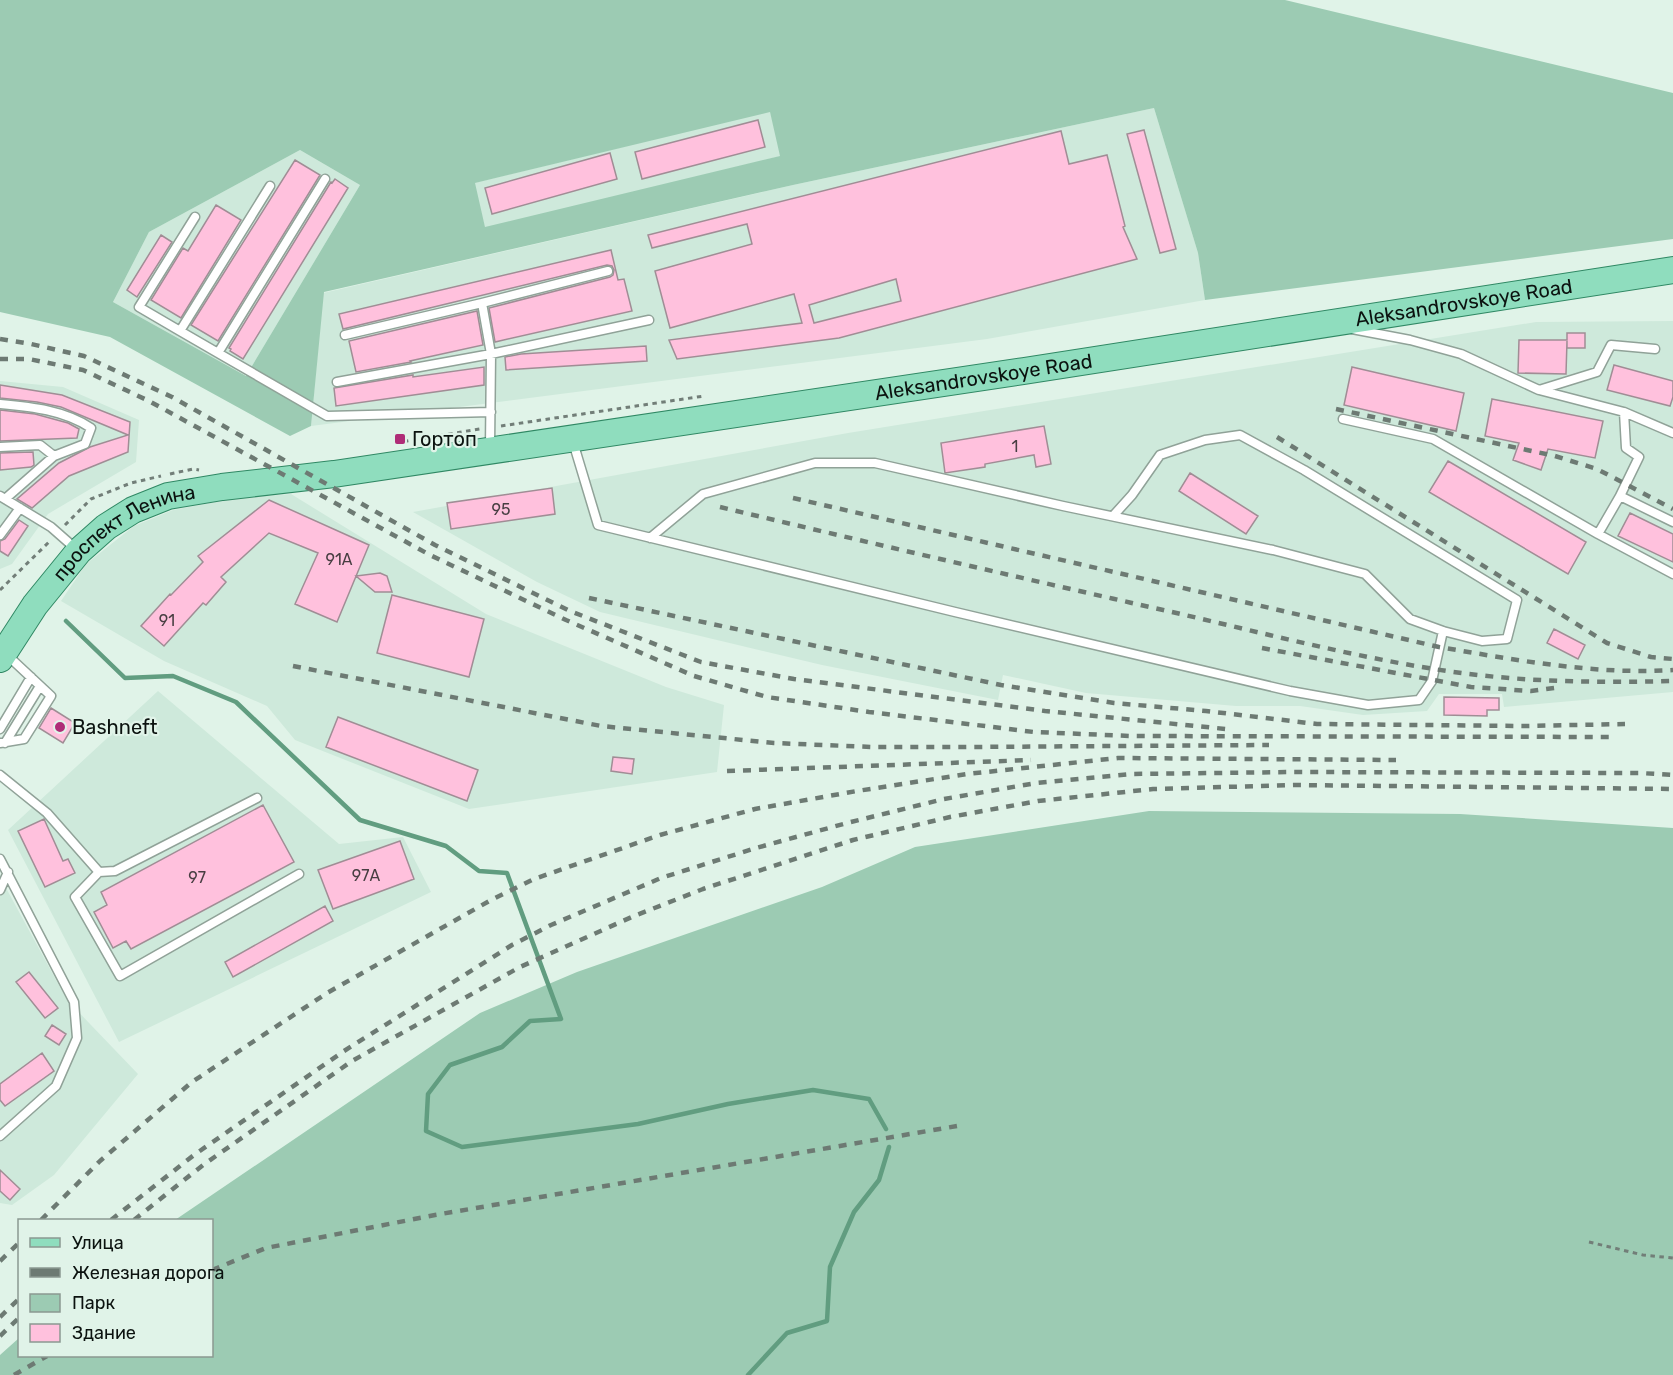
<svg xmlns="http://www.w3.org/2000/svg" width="1673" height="1375" font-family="Rubik,sans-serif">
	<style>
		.built { fill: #cee9db }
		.green { fill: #9ccbb3; fill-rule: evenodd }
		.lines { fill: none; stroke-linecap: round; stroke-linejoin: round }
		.stream { stroke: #619d80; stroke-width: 4.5 }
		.building { fill: #ffc1dd; stroke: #a08d95; stroke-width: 1.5; fill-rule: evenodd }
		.lane-casing { stroke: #90a298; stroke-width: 11 }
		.primary-casing { stroke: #308864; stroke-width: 28 }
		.path { stroke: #727e78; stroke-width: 3; stroke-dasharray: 4.5 4.5; stroke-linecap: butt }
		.lane { stroke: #fff; stroke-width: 8 }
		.primary { stroke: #8fddbe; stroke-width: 26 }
		.rail { stroke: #6d7a73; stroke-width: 4.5; stroke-dasharray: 8 8; stroke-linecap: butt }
		.poi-dot { fill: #af2c77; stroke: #e0f3e8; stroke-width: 2 }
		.labels { text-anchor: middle; stroke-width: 4.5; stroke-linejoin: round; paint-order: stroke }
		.number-label { font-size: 16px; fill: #483e42 }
		.street-label { font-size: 20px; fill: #0b120f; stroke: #e0f3e8 }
		.poi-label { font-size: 20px; fill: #0b120f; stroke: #e0f3e8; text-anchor: start }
	</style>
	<rect width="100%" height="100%" fill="#e0f3e8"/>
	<path class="built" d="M1154,108L1198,253L1205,300L987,339L311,426L323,293L793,185Z
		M770,111L781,156L485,228L474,183Z
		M300,150L360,185L246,376L113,302L149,232Z
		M1673,321V692L1504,707L1502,694H1439L1427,711L1363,715L1300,706H1236L1086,693L1003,675L998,700L822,665L600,612L537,582L413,512L848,433L1536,322Z
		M0,381L63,387L139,420L136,462L48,514L12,564L0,569Z
		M291,494L486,614L666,687L724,705L717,772L469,809L295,740L267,706L164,661L61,601L86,564L134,526L173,510L237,498Z
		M158,691L339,844L403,837L431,892L119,1042L8,830Z
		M0,877L67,1000L138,1074L54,1175L12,1205L0,1203Z"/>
	<path class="green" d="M0,0H1285L1673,93V239L1205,300L1198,253L1154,108L793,185L324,292L311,426L290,436L110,337L0,312ZM770,112L780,156L485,227L475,183ZM300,150L360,185L246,376L113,302L149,232Z
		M1149,811L1460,814L1673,828V1375H0V1355L19,1338L20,1356H212V1220H175L480,1013L577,972L822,887L915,847Z"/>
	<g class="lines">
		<path class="stream" d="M66,621L125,678L173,676L236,702L360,820L446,846L479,871L507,873L561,1019L530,1021L502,1047L450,1065L428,1094L426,1131L462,1147L638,1124L728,1104L813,1090L869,1099L886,1129
			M748,1375L787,1333L827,1321L830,1267L854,1212L879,1180L889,1147"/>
	</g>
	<path class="building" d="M758,120L765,147L642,179L635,152Z
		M1144,130L1176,249L1160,253L1127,134Z
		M1061,131L1069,164L1107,155L1125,226L1123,227L1137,259L839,338L677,359L669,340L802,323L794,294L670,328L655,271L752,244L747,224L652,248L648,235ZM896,279L901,301L814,323L809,305Z
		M610,153L617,179L492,214L485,188Z
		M295,160L320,175L218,341L191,325Z
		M335,179L348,188L243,359L230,351L231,349L229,348L331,182L332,183Z
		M216,205L241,220L181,318L151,300L183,248L188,251Z
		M161,235L172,242L137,297L127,290Z
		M611,250L618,280L624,279L632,311L495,342L489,308L610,277L613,275L614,270L612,266L607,265L343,329L339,314Z
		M477,311L483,345L410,361L411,362L356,372L349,341Z
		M1567,333H1585V348H1567V341L1566,374L1518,373L1519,340H1567Z
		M646,346L647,361L506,370L505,357L521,354Z
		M1614,365L1673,381V397L1670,406L1607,390Z
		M484,367V385L336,406L334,388L413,375V377Z
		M1352,367L1464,393L1456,431L1344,405Z
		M0,385L62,395L130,422L128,452L69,476L32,508L17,499L59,463L90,447L128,435L61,407L37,402L0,398Z
		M1492,399L1603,421L1595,458L1548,449L1541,470L1513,460L1519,443L1485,436Z
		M0,410L35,414L68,423L79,429L77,438L0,441Z
		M1044,426L1051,464L1036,467L1034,455L985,464V467L945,473L941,443Z
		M33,452L34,465L31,467L0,470V453Z
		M1448,461L1586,542L1568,574L1429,492Z
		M1190,473L1258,516L1246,534L1179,491Z
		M552,488L555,514L451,529L447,503Z
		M269,500L369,545L337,622L295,604L318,553L269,533L221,577L226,582L206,605L203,603L164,646L141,626L170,594L171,595L203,562L198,556Z
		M1630,513L1673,534V562L1618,536Z
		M19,520L28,526L8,556L0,551V541L5,539Z
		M380,573L387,576L392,592H375L356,576Z
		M392,595L484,619L469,677L377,653Z
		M1554,629L1585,645L1578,659L1547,643Z
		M1444,697L1499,698V710H1487V716L1444,715Z
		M51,708L75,723L63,743L39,728Z
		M338,717L478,770L467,801L326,747Z
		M613,757L634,759L632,774L611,771Z
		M263,805L294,862L131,949L126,941L113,948L94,912L107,905L101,892Z
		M44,819L63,861L68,859L75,873L45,887L18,831Z
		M400,841L414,879L333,909L318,870Z
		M325,906L333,921L233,977L225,962Z
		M29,972L58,1008L45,1018L16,982Z
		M52,1025L66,1034L59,1045L45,1036Z
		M42,1053L54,1071L5,1106L0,1100V1084Z
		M0,1170L20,1189L10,1200L0,1191Z"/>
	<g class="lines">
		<g class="lane-casing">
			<path id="lane" d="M325,179L218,353L327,416L491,412
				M482,303L608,271
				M1352,329L1410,340L1461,354L1539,390L1624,412L1673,433
				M180,331L139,307L195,217
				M345,335L482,303L491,354L490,447
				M218,353L180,331L270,186
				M337,382L491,354L649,320
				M1539,390L1597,372L1611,345L1655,349
				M0,404C32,407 64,410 91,428L85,444L54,456L5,499
				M1624,412L1626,448L1639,457L1620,496L1673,522
				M1343,419L1433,439L1598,534L1620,496
				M573,442L598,525L955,612L1290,691L1368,705L1419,700L1432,681L1443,631
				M0,447L40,445L54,456
				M0,496L51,527L76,549
				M1598,534L1673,574
				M0,535L20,508
				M650,538L703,494L815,463H875L1063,506L1273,550L1365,574L1410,619L1443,631L1482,641L1507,639L1517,600L1304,470L1240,435L1205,440L1160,455L1132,495L1113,516
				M0,729L31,677
				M0,743L24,739L51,696L6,654
				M5,743L40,686
				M0,775L47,813L99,872L75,897L120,976L299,874
				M0,859L74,1002L77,1038L56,1086L0,1136
				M99,872L115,871L257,798
				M0,890L8,872"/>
		</g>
		<g class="primary-casing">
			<g id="primary">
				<path id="s1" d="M0,659L35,605L79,551L106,527L133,510L168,496L222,487L334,474L1024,371L1673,270"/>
			</g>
		</g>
		<path class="path" d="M501,426L704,396
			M395,443L480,429
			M170,474L193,469L199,470
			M65,525L91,499L131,483L161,476
			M0,590L50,541
			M1589,1242L1643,1255L1673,1258"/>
		<use href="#lane" class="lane"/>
		<use href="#primary" class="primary"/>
		<path class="rail" d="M0,339L31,344L84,356L172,397L435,545L570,611L701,662L794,679L1045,711L1226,729
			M0,359H29L83,370L149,401L430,555L566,620L694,676L767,697L869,712L1034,732L1130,736L1614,737
			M1336,409L1555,456L1597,469L1673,509
			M1277,437L1607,643L1651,657L1673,659
			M793,498L1439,647C1516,660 1596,675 1673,670
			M720,507C870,543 1021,578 1172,612C1259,632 1346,655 1434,669C1513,682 1593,683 1673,681
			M589,598L1001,685L1114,703L1206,711L1317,724L1525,726L1625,724
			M1262,648L1471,687L1531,691L1561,687
			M293,666L601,726L774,743L872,747H966L1269,745
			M727,771L1031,760
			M41,1220L100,1161L192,1082L327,993L491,900L534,879L660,835L755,809L857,791L967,774L1118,758L1396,760
			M111,1220L194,1155L344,1051L512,945L551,925L661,878L756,848L847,823L944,799L1036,783L1132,774L1293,772L1640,773L1673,775
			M134,1220L203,1165L352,1061L520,967L634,916L703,889L853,840L950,817L1038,801L1153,789L1295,785L1673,789
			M0,1261L20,1242
			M212,1270L266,1248L435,1215L957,1126
			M0,1317L20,1298
			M0,1336L20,1317
			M14,1375L47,1356"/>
	</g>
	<g class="poi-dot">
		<rect x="394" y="433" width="12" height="12" rx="3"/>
		<circle cx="60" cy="727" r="6"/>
	</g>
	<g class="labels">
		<g class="number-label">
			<text x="1015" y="452">1</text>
			<text x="501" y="515">95</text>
			<text x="339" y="565">91А</text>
			<text x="167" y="626">91</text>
			<text x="366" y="881">97А</text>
			<text x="197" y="883">97</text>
		</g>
		<g class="street-label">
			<text dy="7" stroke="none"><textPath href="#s1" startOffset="1550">Aleksandrovskoye Road</textPath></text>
			<text dy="7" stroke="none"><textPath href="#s1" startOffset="1064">Aleksandrovskoye Road</textPath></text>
			<text dy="7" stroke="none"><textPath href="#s1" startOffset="183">проспект Ленина</textPath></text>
		</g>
		<g class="poi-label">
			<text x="412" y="446">Гортоп</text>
			<text x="72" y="734">Bashneft</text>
		</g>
	</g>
	<rect x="18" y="1219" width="195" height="138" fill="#e0f3e8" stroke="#8b9991" stroke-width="1.5"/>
	<rect x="30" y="1238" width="30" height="9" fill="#8fddbe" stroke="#8b9991" stroke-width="1.5"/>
	<text x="72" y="1249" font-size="18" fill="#0b120f">Улица</text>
	<rect x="30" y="1268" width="30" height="9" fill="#6d7a73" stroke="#8b9991" stroke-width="1.5"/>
	<text x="72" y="1279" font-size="18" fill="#0b120f">Железная дорога</text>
	<rect x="30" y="1294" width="30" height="18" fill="#9ccbb3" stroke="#8b9991" stroke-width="1.5"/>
	<text x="72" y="1309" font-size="18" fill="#0b120f">Парк</text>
	<rect x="30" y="1324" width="30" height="18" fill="#ffc1dd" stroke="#8b9991" stroke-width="1.5"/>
	<text x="72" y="1339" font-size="18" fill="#0b120f">Здание</text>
</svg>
